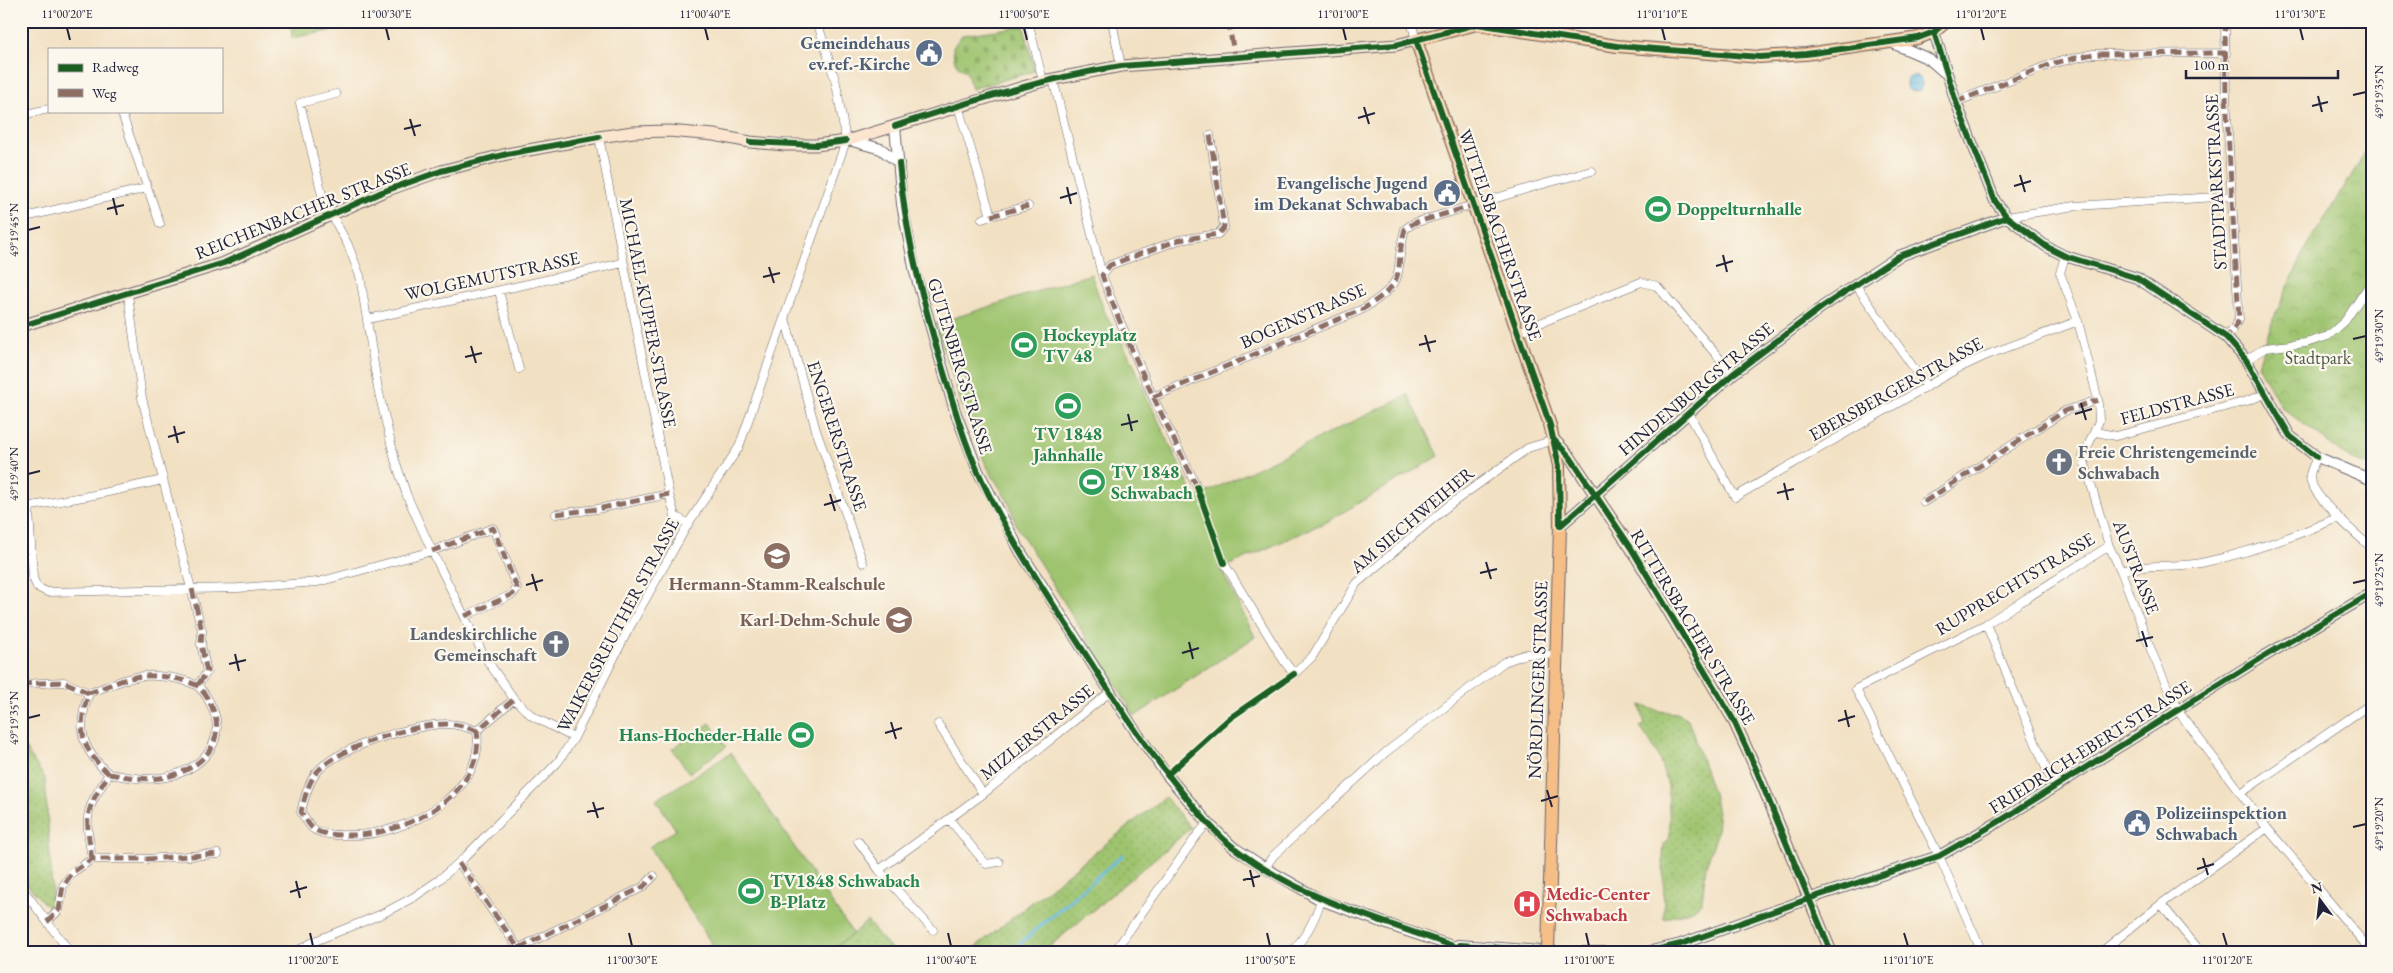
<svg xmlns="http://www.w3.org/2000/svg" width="2393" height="973" font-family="'EB Garamond',serif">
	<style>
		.grass { fill: url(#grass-dots); stroke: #607355 }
		.cemetery { fill: url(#cemetery-stones); stroke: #607355 }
		.park { fill: url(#park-crowns); stroke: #607355 }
		.garden { fill: url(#garden-furrows); stroke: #607355 }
		.pitch { fill: #9fc46f; stroke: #607355 }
		.water { fill: url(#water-rules); stroke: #467090 }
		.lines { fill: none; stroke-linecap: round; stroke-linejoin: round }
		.stream { stroke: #6abee6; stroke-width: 3 }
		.minor-casing { stroke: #6b646a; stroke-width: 9 }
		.tertiary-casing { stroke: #6b646a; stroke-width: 12 }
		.secondary-casing { stroke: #6b646a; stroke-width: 13 }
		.primary-casing { stroke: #6b646a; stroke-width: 14 }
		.minor { stroke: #fff; stroke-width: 8 }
		.tertiary { stroke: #fff; stroke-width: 10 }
		.secondary { stroke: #fbe5cf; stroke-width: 11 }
		.primary { stroke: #f6be87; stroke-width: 12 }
		.quiet { stroke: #8d6e63; stroke-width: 5; stroke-dasharray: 10 5; stroke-linecap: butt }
		.cycleway-casing { stroke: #fbf7ec; stroke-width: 9 }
		.cycleway { stroke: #1b5e20; stroke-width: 6 }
		.ticks { fill: none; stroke: #22223b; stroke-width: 2 }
		.labels { text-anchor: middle; stroke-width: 4.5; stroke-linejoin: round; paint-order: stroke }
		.service-label { font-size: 18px; font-weight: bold; fill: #4e5e75; stroke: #fbf7ec; text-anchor: end }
		.street-label { font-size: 18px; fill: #22223b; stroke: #fbf7ec }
		.leisure-label { font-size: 18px; font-weight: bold; fill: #27864d; stroke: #fbf7ec; text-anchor: start }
		.park-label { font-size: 18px; fill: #4e5b4d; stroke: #fbf7ec }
		.worship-label { font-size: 18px; font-weight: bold; fill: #5b616d; stroke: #fbf7ec; text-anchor: start }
		.education-label { font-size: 18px; font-weight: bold; fill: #785e54; stroke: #fbf7ec }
		.health-label { font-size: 18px; font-weight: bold; fill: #be3a42; stroke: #fbf7ec; text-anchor: start }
		.neatline { fill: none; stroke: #22223b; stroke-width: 2 }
		.ticks-label { font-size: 12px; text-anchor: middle; fill: #22223b }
	</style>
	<defs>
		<pattern id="grass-dots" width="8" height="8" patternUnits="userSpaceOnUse" patternTransform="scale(1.25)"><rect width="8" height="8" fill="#9fc46f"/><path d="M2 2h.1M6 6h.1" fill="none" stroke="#89a861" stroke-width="1.8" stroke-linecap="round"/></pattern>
		<pattern id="cemetery-stones" width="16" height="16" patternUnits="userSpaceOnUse" patternTransform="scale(1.25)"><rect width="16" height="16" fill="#9fc46f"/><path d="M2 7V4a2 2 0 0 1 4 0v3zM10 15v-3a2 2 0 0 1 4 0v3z" fill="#89a861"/></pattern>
		<pattern id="park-crowns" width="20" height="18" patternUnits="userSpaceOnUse" patternTransform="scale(1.25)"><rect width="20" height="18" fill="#9fc46f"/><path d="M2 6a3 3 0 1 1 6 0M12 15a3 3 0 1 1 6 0" fill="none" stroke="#89a861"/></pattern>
		<pattern id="garden-furrows" width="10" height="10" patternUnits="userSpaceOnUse" patternTransform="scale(1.25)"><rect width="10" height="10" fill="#9fc46f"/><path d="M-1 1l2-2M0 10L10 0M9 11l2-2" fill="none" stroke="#89a861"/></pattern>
		<pattern id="water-rules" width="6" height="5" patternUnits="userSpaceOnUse" patternTransform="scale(1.25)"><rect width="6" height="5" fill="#6abee6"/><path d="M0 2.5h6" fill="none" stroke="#579abc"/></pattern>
	</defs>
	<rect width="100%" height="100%" fill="#fbf7ec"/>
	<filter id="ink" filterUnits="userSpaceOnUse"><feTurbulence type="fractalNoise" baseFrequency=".02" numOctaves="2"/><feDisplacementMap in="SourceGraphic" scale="10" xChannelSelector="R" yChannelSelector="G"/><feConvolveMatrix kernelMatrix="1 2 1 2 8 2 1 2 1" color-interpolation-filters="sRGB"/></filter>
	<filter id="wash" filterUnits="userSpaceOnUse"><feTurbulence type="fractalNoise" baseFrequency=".0096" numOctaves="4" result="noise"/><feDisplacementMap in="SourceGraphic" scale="20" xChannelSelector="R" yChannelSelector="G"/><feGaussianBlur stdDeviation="1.12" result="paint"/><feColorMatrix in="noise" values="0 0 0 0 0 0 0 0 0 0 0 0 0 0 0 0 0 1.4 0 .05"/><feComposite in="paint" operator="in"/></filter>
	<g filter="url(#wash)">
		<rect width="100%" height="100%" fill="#f2e0c2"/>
		<path class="grass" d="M1640,705L1659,711L1677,713L1688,719L1713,793L1718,818L1717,834L1706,866L1702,901L1692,910L1664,919L1663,857L1664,844L1670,836L1668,785L1657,753L1640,727L1645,725Z
			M21,742L45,778L52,888L50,910L21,878Z
			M1165,797L1191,828L1043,952H969Z
			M867,921L894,952H827L853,934Z"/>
		<path class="cemetery" d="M1024,26L1035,71L972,89L966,71C954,66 954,60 953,47L962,35Z"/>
		<path class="park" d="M2372,142V467L2350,459L2281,407L2258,365L2272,322L2305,250Z"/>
		<path class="garden" d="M290,21H378V22L292,38Z"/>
		<path class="pitch" d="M1091,274L1105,313L1133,362L1148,399L1195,498L1408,395L1439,456L1328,521L1221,569L1255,637L1135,716L1016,525L1009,503L986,465L964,411L935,324Z
			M710,723L726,747L689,773L672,749Z
			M731,753L853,934L827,952H717L649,847L676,830L656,800Z"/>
		<path class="water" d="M1906 84a8 8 0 1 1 16 0a8 8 0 1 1-16 0Z"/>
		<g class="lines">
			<path class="stream" d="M1010,952L1123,855"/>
		</g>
	</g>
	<g filter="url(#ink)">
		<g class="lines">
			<g class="minor-casing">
				<path id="minor" d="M1028,21L1043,81
					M1112,21L1121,66
					M1411,21L1416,40
					M1930,21L1934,32
					M2225,21L2226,97L2239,320L2234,328L2226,337
					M1053,79L1102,275L1116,312L1153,397L1197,487
					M336,94L300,103L323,199L348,245L360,276L378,389L395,460L407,496L432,551L484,656L514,699L532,716L574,738
					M1956,102L2054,63L2093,54L2226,53
					M958,106L991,216L982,219
					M121,111L160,224
					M21,115L49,109
					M599,137L669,494L675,516L688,524
					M991,216L1028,206
					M2007,217L2075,206L2232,196
					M21,218L147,188
					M2065,256L2060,273L2078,321L2098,400L2099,421L2083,457L2109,546L2121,571L2153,655L2178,711L2267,828L2372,952
					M1102,275L1110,265L1179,240L1218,234L1224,227L1210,135
					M1856,285L1927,387
					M499,291L519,369
					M128,294L142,398L202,631L201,644L207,672L197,686
					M785,318L816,430L863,563
					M368,319L623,263
					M1518,332L1641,282L1657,286L1733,374
					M2246,360L2265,348L2306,343L2328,336L2345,321L2372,281
					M1153,397L1363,309C1412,278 1392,276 1405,229L1414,223L1536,186L1592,171
					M1689,414L1735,497L1955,370L1987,355L2078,321
					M2096,432L2116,436L2247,401L2265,394
					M2317,457C2315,462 2311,469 2310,475C2308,494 2358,536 2372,548
					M163,480L94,495L32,506L29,511L33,578L37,587L47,592L238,588L318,582L432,551L493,528L517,588L513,594L465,616
					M1924,502L2065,411L2098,400
					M556,514L597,509L669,494
					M1224,563L1284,661L1294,674L1312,657L1357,583L1448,506L1528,448L1554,440
					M2121,571C2147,563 2175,568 2201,563C2249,553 2293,537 2337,518
					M1986,624L2048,773L2056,785
					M21,684L64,682L89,693
					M938,724L983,794
					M477,731C467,727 458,724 447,724C415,724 337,747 316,773C308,784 304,799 301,812C305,817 309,827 315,830C327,836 339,835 352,835C406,835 486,794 477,731L514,699
					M2241,793L2372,703
					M949,819L986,864L999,862
					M858,841L879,870L933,930
					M92,859C85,813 84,813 109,774C81,749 76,729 89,693C107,687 125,677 144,676C160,675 181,678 196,685C202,689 207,697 210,703C230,741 202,769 166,777C147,781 128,777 109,774
					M459,863L521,952
					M1265,868L1273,856L1386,752L1504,662L1526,654L1556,655
					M879,870L983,794L1110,692
					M21,887L70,952
					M2161,904L2201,952
					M47,922L59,910L63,886L73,872L92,859H147L218,854
					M519,948L643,887L654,876
					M295,952L315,941L382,914L414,897L439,880L465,857L558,762L574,738L627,632L688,524L739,447L846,141L836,83L817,21
					M1114,952L1198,834L1208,823
					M1291,952C1306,937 1315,920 1321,900
					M1982,952L1939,856L1856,689L1986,624L2109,546
					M2101,952L2161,904L2267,828"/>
			</g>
			<g class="tertiary-casing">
				<path id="tertiary" d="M1934,32L1956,102L1995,201L2007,217L2047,247L2065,256L2137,278L2226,337L2246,360L2290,436L2317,457L2372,480
					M1890,42L1929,59L1944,72
					M895,126L902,204L915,272L955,411L978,471L1020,551L1134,729L1167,775L1208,823L1233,847L1265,868L1321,900L1401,929L1470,952
					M849,140L881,149L899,163
					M1560,526L1733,374L1822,307L1899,256L2007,217
					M1458,945L1557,952
					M1575,952H1612
					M1647,952L1681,944L1811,898L1939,856L1995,824L2263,657L2372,593"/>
			</g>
			<g class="secondary-casing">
				<path id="secondary" d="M21,326L224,263L382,192L441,171L507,154L599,137L633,132L669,131L714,135L750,142L785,145H816L846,141L1043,81L1121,66L1396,45L1416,40
					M1554,440L1570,457L1631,548L1733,719L1755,767L1831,952"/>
			</g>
			<g class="primary-casing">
				<path id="primary" d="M1548,952L1560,526L1559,466L1550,425L1416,40L1477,24L1617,46L1760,57L1806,54L1918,38L1934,32L1947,21"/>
			</g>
			<use href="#minor" class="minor"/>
			<use href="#tertiary" class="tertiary"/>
			<use href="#secondary" class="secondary"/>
			<use href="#primary" class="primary"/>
			<path class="quiet" d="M1228,21L1235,58
				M2225,21L2226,97L2239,320L2234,328L2226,337
				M1956,102L2054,63L2093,54L2226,53
				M991,216L1028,206
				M1153,397L1363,309C1412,278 1392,276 1405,229L1414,223L1475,205
				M1197,487C1163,417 1128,348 1102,275L1110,265L1179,240L1218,234L1224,227L1210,135
				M1924,502L2065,411L2098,400
				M556,514L597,509L669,494
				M432,551L493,528L517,588L513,594L465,616
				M192,589L202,631L201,644L207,672L197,686
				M21,684L64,682L89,693
				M477,731C467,727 458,724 447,724C415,724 337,747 316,773C308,784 304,799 301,812C305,817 309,827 315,830C327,836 339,835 352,835C406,835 486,794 477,731L514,699
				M92,859C85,813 84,813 109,774C81,749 76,729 89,693C107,687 125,677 144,676C160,675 181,678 196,685C202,689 207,697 210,703C230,741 202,769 166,777C147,781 128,777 109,774
				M459,863L521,952
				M47,922L59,910L63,886L73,872L92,859H147L218,854
				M519,948L643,887L654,876
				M2364,952L2368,948L2372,952"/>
			<g class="cycleway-casing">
				<path id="cycleway" d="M1934,32L1956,102L1995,201L2007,217L2047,247L2065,256L2137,278L2226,337L2246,360L2290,436L2317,457
					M1416,40L1550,425L1559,466L1560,526
					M895,126C969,102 1044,78 1121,66L1396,45L1477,24L1617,46L1760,57L1806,54L1918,38L1934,32L1947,21
					M750,142L816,145L846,141
					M899,163C905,231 920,290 939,356C951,396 962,437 979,474C1012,547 1060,613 1102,680C1129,722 1158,764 1190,802C1203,818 1217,835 1233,847C1303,902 1389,922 1470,952
					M21,326L224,263L382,192L441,171L507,154L599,137
					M1554,440L1570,457L1631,548L1733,719L1755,767L1831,952
					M1197,487L1224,563
					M1560,526L1733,374L1822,307L1899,256L2007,217
					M1167,775L1230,718L1294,674
					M1460,945L1557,952
					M1647,952L1681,944L1811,898L1939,856L1995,824L2263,657L2372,593"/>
			</g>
			<use href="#cycleway" class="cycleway"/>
		</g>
	</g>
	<path class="ticks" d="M67,28L70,40M386,28L389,40M705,28L708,40M1024,28L1027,40M1343,28L1346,40M1662,28L1665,40M1981,28L1984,40M2300,28L2303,40M2353,95L2366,92M2318,96L2322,112M2312,106L2328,102M1364,107L1369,124M1358,118L1375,113M410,119L415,136M404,129L421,125M2020,175L2025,192M2014,186L2031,181M1067,187L1071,204M113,198L117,215M1060,198L1077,193M107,209L124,205M28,230L40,227M1723,255L1727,272M1716,266L1733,261M769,267L774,283M763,277L780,273M1425,335L1430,352M2353,339L2366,336M1419,345L1436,341M471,346L476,363M465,357L482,353M2081,403L2086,420M1128,414L1132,431M2075,414L2092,409M1121,425L1138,421M174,426L178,443M168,437L185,432M28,474L40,471M1784,483L1788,500M1777,493L1794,489M830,494L835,511M824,505L841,500M1486,562L1491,579M1480,573L1497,569M532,574L537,591M2353,583L2366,580M526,585L543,580M2142,631L2147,647M2136,641L2153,637M1189,642L1193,659M1182,653L1199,648M235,654L239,671M229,664L246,660M1845,710L1849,727M28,718L40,715M1838,721L1855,716M891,722L896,739M885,733L902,728M1547,790L1552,807M1541,801L1558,796M593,802L598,818M587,812L604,808M2353,827L2366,824M2203,858L2208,875M2197,869L2214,864M1250,870L1254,887M1243,880L1260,876M296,881L300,898M290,892L307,887M310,933L313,946M629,933L632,946M948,933L951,946M1267,933L1270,946M1586,933L1589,946M1904,933L1908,946M2223,933L2227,946"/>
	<defs>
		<g id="civic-disc" transform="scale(1.4375)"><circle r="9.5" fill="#5c6f8a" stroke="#fbf7ec"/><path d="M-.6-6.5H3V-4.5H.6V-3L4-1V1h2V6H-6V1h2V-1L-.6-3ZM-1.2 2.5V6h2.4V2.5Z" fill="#fff"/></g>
		<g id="stadium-disc" transform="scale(1.4375)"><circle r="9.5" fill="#2e9e5b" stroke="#fbf7ec"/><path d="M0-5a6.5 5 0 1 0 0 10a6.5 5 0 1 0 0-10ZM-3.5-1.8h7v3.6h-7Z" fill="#fff"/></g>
		<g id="church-disc" transform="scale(1.4375)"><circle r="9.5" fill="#6b7280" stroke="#fbf7ec"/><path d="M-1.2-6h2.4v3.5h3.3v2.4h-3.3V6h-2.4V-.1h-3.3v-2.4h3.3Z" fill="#fff"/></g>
		<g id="school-disc" transform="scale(1.4375)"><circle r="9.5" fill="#8d6e63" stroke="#fbf7ec"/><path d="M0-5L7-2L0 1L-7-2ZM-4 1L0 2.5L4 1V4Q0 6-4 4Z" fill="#fff"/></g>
		<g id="hospital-disc" transform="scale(1.4375)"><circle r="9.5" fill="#e0444e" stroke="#fbf7ec"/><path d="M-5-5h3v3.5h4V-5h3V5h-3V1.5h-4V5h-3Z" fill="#fff"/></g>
	</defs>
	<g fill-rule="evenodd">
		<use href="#civic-disc" x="929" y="53"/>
		<use href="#civic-disc" x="1447" y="193"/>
		<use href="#stadium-disc" x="1658" y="209"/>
		<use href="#stadium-disc" x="1024" y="345"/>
		<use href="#stadium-disc" x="1068" y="406"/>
		<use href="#church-disc" x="2059" y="462"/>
		<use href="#stadium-disc" x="1092" y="482"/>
		<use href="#school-disc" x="777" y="556"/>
		<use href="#school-disc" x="899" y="620"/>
		<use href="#church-disc" x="556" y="644"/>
		<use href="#stadium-disc" x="801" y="735"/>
		<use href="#civic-disc" x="2137" y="823"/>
		<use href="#stadium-disc" x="751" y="891"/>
		<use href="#hospital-disc" x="1527" y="904"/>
	</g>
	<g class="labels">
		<g class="service-label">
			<text x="910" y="49">Gemeindehaus<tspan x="910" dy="21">ev.ref.-Kirche</tspan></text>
			<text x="1428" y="189">Evangelische Jugend<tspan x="1428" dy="21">im Dekanat Schwabach</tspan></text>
			<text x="2156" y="819" text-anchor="start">Polizeiinspektion<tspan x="2156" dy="21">Schwabach</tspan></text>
		</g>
		<g class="street-label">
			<text transform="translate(2216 182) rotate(-93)" y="6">STADTPARKSTRASSE</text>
			<text transform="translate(303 211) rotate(-22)" y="6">REICHENBACHER STRASSE</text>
			<text transform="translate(1500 235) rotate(71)" y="6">WITTELSBACHERSTRASSE</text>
			<text transform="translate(492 276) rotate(-12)" y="6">WOLGEMUTSTRASSE</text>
			<text transform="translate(648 313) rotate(79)" y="6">MICHAEL-KUPFER-STRASSE</text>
			<text transform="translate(1303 316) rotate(-24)" y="6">BOGENSTRASSE</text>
			<text transform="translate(960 366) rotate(73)" y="6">GUTENBERGSTRASSE</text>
			<text transform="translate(1696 389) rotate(-40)" y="6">HINDENBURGSTRASSE</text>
			<text transform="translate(1896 389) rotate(-29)" y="6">EBERSBERGERSTRASSE</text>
			<text transform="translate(2177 404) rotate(-15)" y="6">FELDSTRASSE</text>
			<text transform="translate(837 436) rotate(72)" y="6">ENGERERSTRASSE</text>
			<text transform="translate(1412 520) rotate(-40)" y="6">AM SIECHWEIHER</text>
			<text transform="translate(2136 567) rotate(69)" y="6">AUSTRASSE</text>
			<text transform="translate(2015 584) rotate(-31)" y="6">RUPPRECHTSTRASSE</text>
			<text transform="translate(618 625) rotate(-62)" y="6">WAIKERSREUTHER STRASSE</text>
			<text transform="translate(1693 627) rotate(59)" y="6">RITTERSBACHER STRASSE</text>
			<text transform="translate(1538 680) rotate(-88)" y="6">NÖRDLINGER STRASSE</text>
			<text transform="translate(1037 732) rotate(-39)" y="6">MIZLERSTRASSE</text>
			<text transform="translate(2090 747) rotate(-32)" y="6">FRIEDRICH-EBERT-STRASSE</text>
		</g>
		<g class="leisure-label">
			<text x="1677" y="215">Doppelturnhalle</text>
			<text x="1043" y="341">Hockeyplatz<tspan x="1043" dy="21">TV 48</tspan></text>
			<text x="1068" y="440" text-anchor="middle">TV 1848<tspan x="1068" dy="21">Jahnhalle</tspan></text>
			<text x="1111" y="478">TV 1848<tspan x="1111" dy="21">Schwabach</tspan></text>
			<text x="782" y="741" text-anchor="end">Hans-Hocheder-Halle</text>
			<text x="770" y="887">TV1848 Schwabach<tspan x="770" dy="21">B-Platz</tspan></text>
		</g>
		<g class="park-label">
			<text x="2318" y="364">Stadtpark</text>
		</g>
		<g class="worship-label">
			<text x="2078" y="458">Freie Christengemeinde<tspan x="2078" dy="21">Schwabach</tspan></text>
			<text x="537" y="640" text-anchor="end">Landeskirchliche<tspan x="537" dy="21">Gemeinschaft</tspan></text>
		</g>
		<g class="education-label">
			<text x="777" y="590">Hermann-Stamm-Realschule</text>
			<text x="880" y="626" text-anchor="end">Karl-Dehm-Schule</text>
		</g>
		<g class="health-label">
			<text x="1546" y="900">Medic-Center<tspan x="1546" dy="21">Schwabach</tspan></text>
		</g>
	</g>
	<rect width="2393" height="973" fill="none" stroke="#fbf7ec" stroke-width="55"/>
	<rect x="48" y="48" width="175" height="65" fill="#fbf7ec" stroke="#a4a2a5"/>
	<rect x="58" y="64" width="25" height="8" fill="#1b5e20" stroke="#a4a2a5"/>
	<text x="92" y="72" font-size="15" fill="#22223b">Radweg</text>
	<rect x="58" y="89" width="25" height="8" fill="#8d6e63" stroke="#a4a2a5"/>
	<text x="92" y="98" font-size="15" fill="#22223b">Weg</text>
	<g transform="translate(2320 900) rotate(345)" stroke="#fbf7ec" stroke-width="4" paint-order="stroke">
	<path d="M0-4L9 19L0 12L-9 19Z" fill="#22223b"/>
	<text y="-8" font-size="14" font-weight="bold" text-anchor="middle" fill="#22223b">N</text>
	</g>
	<path d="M2186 70v8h152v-8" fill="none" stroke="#22223b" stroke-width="2.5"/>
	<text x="2193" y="70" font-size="15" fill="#22223b" stroke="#fbf7ec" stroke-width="4" paint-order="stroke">100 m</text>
	<rect x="28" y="28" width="2338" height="918" class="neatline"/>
	<g class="ticks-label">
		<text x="67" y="18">11°00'20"E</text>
		<text x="386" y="18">11°00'30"E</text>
		<text x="705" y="18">11°00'40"E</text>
		<text x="1024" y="18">11°00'50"E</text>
		<text x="1343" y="18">11°01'00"E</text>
		<text x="1662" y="18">11°01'10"E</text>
		<text x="1981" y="18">11°01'20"E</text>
		<text x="2300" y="18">11°01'30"E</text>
		<text transform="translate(2379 92) rotate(-90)" y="4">49°19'35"N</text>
		<text transform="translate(14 230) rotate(-90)" y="4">49°19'45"N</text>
		<text transform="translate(2379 336) rotate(-90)" y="4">49°19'30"N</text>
		<text transform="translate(14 474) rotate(-90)" y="4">49°19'40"N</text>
		<text transform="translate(2379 580) rotate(-90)" y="4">49°19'25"N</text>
		<text transform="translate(14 718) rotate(-90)" y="4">49°19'35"N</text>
		<text transform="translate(2379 824) rotate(-90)" y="4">49°19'20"N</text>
		<text x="313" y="964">11°00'20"E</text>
		<text x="632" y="964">11°00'30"E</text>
		<text x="951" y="964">11°00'40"E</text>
		<text x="1270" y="964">11°00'50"E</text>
		<text x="1589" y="964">11°01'00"E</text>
		<text x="1908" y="964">11°01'10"E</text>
		<text x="2227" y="964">11°01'20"E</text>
	</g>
</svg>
